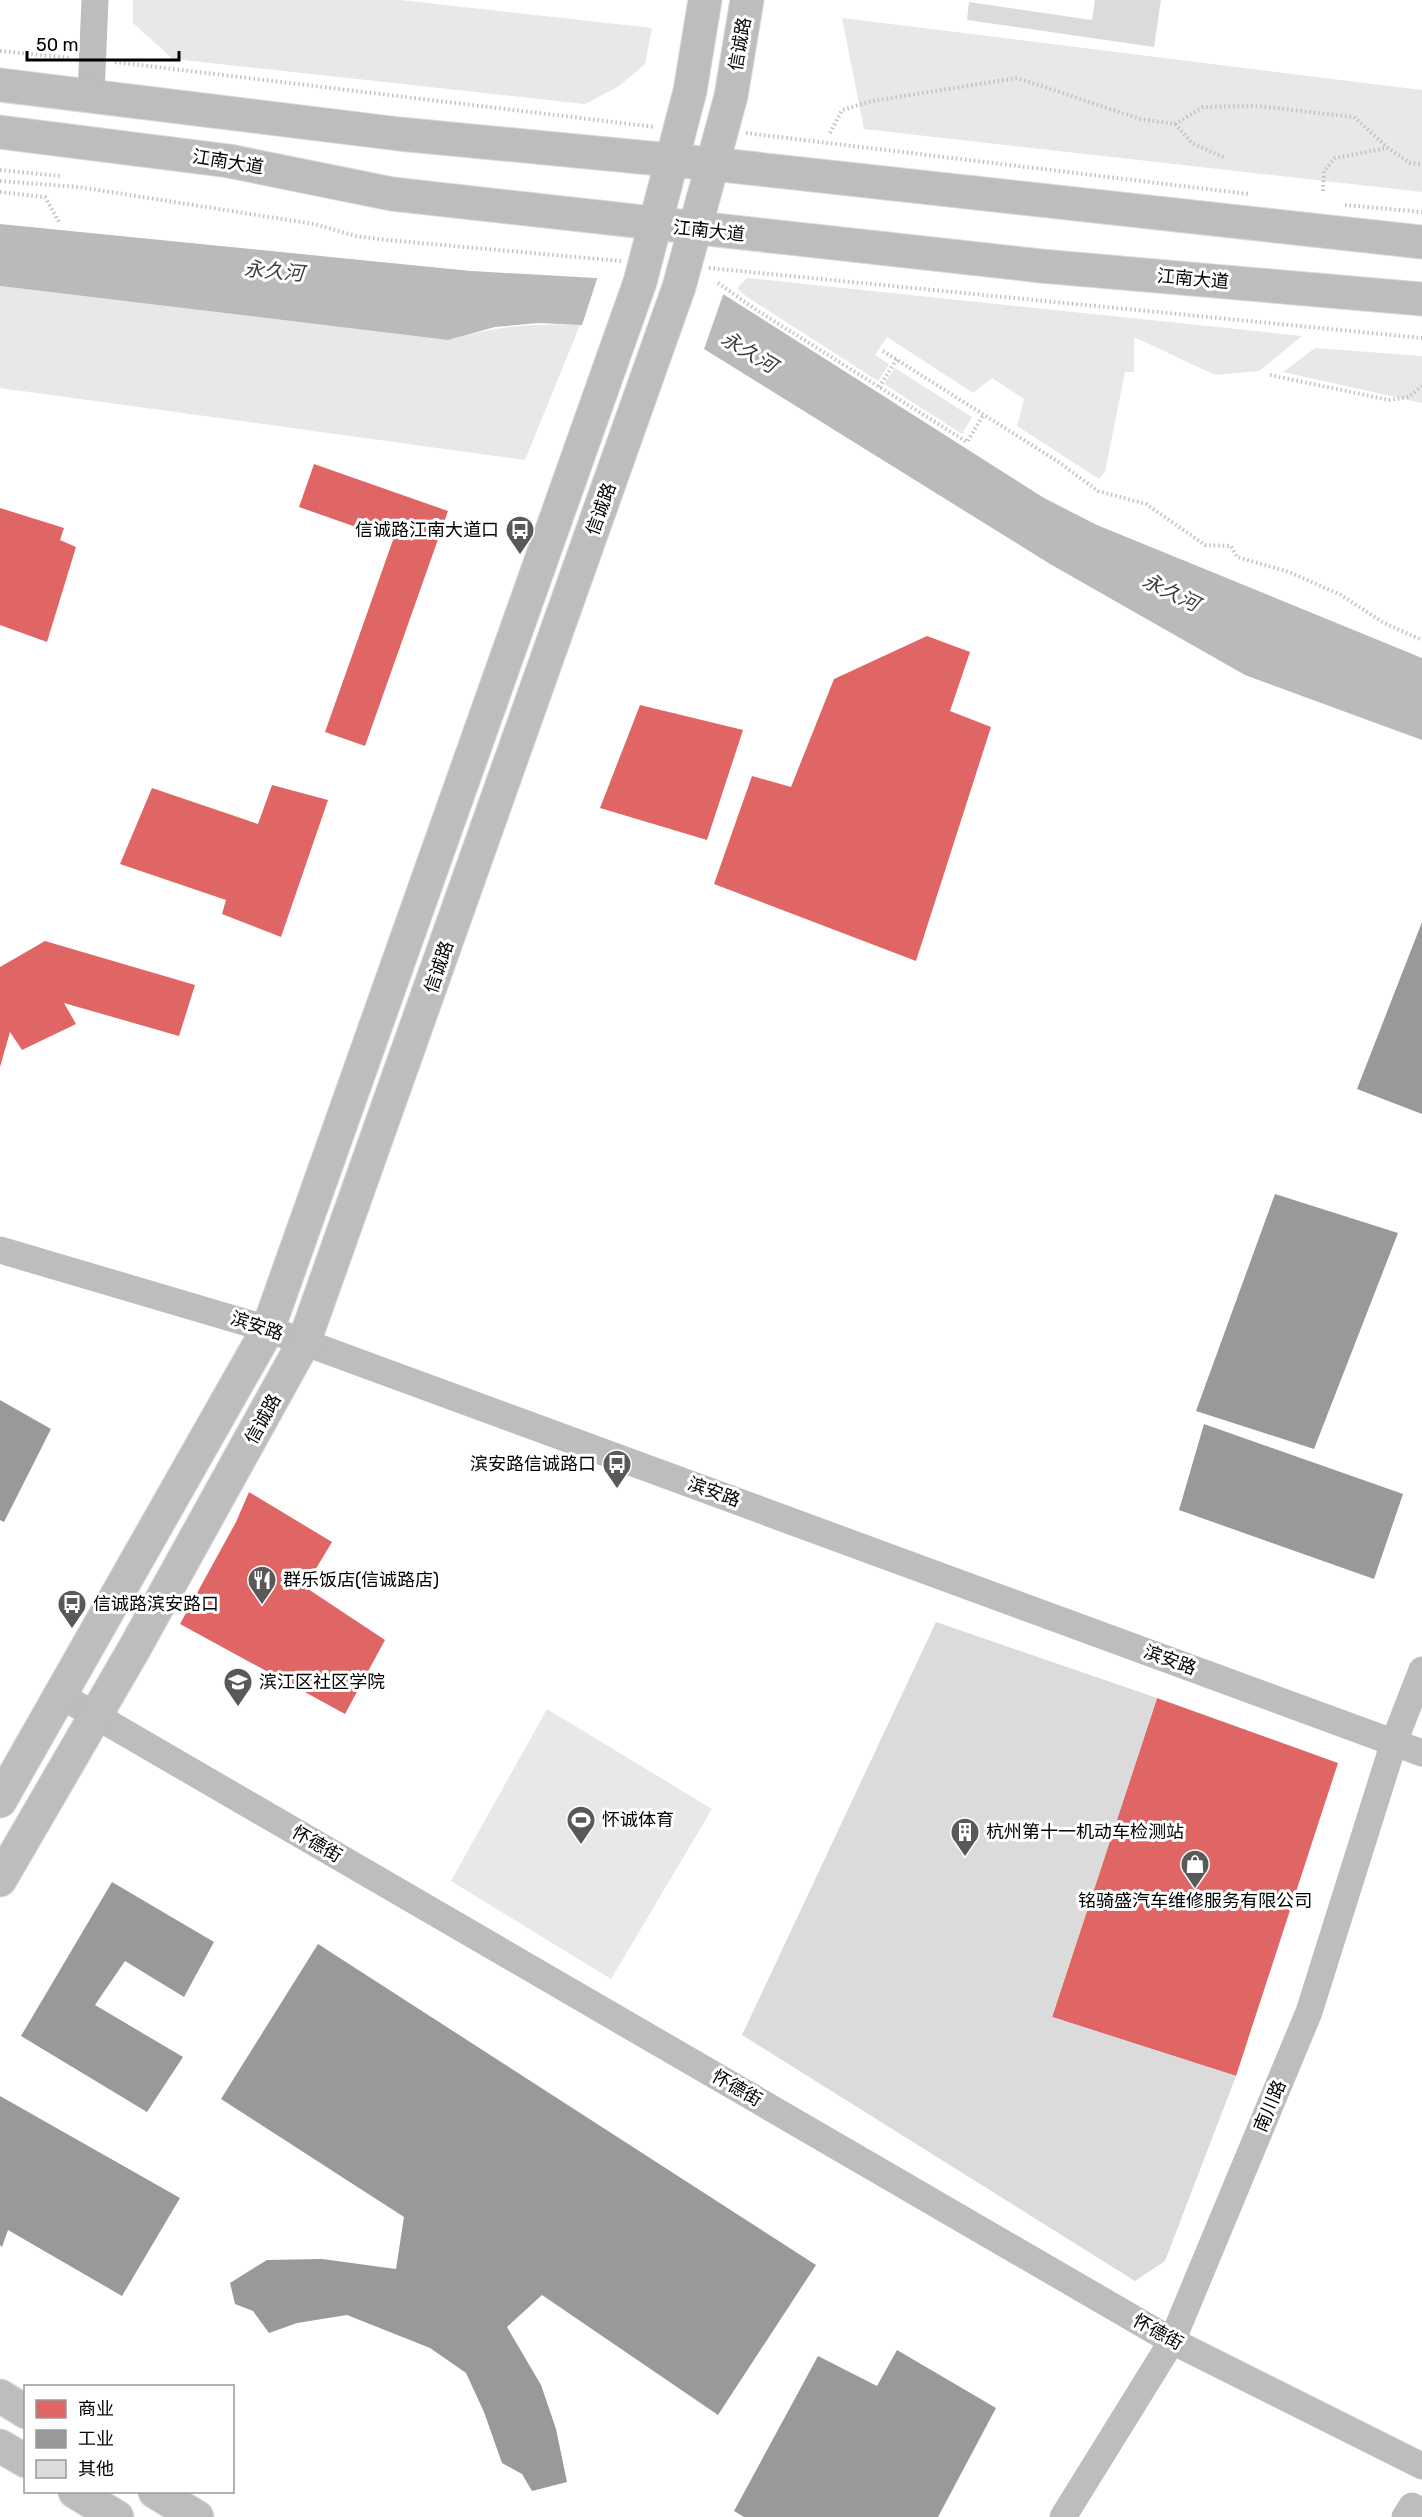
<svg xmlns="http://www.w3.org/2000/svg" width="1422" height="2517" font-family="Rubik,'Noto Sans SC',sans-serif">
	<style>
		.green { fill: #e8e8e8 }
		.water { fill: #bababa }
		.pier { fill: #fff }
		.shops { fill: #e06666 }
		.industry { fill: #999 }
		.building { fill: #dbdbdb }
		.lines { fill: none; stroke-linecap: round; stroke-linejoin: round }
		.major-casing { stroke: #dbdbdb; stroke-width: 35 }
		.path { stroke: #c2c2c2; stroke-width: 4; stroke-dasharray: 1.5 3; stroke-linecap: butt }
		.minor { stroke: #bdbdbd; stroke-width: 27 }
		.major { stroke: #bdbdbd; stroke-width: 33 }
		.labels { text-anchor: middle; stroke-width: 6; stroke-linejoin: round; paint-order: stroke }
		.street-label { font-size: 18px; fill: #000; stroke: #fff }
		.poi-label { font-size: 18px; fill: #000; stroke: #fff; text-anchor: start }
		.water-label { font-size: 20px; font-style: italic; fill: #3d3d3d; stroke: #fff }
	</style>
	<rect width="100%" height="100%" fill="#fff"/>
	<path class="green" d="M133,0H400L652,28L645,64L619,86L585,104L173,59L133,23Z
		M842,18L1422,90V192L864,129Z
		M747,278L1302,336L1259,371L1215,375L1134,337V372H1125L1105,472L1099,479L1017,426L1024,399L992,378L973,393L887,337L875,355L889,364L878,381L747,297L737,288Z
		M0,286L448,340C498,326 528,323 580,325L525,460L0,388Z
		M1315,348L1422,356V403L1283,372Z
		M895,368L972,417L962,434L884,384Z
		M547,1709L712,1809L611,1979L451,1881Z"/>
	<path class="water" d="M0,224L471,271L595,278L723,294L1044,498L1097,525L1422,658V740L1245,675L1050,564L704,349L580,325L539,323L495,327L448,340L0,286Z"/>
	<path class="pier" d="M598,276L724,292L703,352L581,328Z"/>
	<path class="shops" d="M314,464L448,511L365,746L325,732L393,540L299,507Z
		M0,508L64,528L60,540L76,547L47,642L0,625Z
		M927,636L970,652L950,711L991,727L916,961L714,884L752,776L791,787L834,679Z
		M640,705L743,730L707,840L600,808Z
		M272,785L328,800L281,937L222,914L226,900L120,864L152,788L258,824Z
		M45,941L195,985L179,1036L64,1003L76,1024L22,1050L10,1032L0,1067V967Z
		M249,1492L332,1542L305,1587L385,1640L345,1714L180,1624L236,1522Z
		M1157,1698L1338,1763L1236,2076L1052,2017Z"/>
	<path class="industry" d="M1422,922V1114L1357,1089Z
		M1275,1194L1398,1233L1314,1449L1196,1411Z
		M0,1400L51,1429L4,1522L0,1520Z
		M1204,1424L1403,1494L1374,1579L1179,1510Z
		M112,1882L214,1942L184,1997L125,1961L95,2005L183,2057L147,2112L21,2036Z
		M318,1944L816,2265L718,2415L542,2295L507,2327L541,2385L556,2429L567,2482L532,2491L522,2474L502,2463L484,2412L466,2373L430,2348L347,2315L297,2323L269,2333L253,2311L235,2304L230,2283L267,2260L322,2259L396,2269L404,2217L221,2099Z
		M0,2096L180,2198L122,2296L8,2230L2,2247L0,2245Z
		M897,2350L996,2408L938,2517H744L734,2511L818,2356L877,2386Z"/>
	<path class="building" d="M1095,0H1161L1154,47L967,20L969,2L1092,20Z
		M936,1622L1157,1698L1052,2017L1236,2076L1165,2261L1135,2281L742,2035Z"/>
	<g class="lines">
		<g class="major-casing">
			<path id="major" d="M0,85L399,134L712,164L1422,242
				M0,132L229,161L392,194L1041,266L1422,299
				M0,1801L268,1329L640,282L690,91L705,0
				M0,1880L133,1651L304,1342L679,287L731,96L747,0
				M0,2396L26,2412
				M0,2446L26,2461
				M75,2492L117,2517
				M155,2492L197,2517"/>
		</g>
		<path class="path" d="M0,51L71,58
			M115,62L655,127
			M1175,124L1192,143L1225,158
			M746,133L1248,194
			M830,133L842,110L872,101L1017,78L1140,119L1175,124L1203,107L1258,106L1354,117L1388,148L1410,163L1422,164
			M0,170L60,176
			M0,181L79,187L314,224L356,236L387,240L621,261
			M1323,191L1324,171L1335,158L1387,148
			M0,192L45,197L59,222
			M1345,205L1422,212
			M709,268L1422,338
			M718,283L758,311L967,442L984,414
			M883,351L1057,461L1098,491L1146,504L1205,545L1231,546L1237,557L1289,572L1341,595L1384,623L1422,640
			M1270,375L1389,400L1409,397L1422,386
			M879,387L897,359"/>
		<path class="minor" d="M91,95L95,0
			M0,1250L268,1329L1422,1753
			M60,1695L1172,2341L1422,2466
			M1063,2517L1172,2341L1309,2012L1394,1742L1422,1670
			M1405,2517L1412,2506L1422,2511"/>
		<use href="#major" class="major"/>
	</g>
	<defs>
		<g id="bus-pin" transform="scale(1.5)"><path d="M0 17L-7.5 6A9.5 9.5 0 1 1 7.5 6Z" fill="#595959" stroke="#fff"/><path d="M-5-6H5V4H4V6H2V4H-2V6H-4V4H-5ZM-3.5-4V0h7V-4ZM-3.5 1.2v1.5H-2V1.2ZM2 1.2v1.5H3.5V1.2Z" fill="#fff"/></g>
		<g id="restaurant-pin" transform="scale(1.5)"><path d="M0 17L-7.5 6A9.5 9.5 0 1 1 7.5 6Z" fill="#595959" stroke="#fff"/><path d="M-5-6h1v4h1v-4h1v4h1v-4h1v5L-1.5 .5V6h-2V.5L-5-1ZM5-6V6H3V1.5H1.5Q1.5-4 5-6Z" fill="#fff"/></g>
		<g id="university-pin" transform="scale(1.5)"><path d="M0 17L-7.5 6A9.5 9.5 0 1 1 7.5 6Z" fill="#595959" stroke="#fff"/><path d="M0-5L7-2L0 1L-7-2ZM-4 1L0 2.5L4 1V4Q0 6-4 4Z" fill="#fff"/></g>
		<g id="stadium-pin" transform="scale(1.5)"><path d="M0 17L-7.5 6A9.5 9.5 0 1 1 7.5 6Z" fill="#595959" stroke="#fff"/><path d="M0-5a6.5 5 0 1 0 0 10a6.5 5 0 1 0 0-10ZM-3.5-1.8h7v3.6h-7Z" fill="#fff"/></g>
		<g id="building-pin" transform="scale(1.5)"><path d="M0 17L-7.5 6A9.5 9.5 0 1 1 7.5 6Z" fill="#595959" stroke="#fff"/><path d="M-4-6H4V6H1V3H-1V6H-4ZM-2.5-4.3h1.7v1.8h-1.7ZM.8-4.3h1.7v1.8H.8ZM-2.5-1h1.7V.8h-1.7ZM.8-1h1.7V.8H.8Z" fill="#fff"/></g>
		<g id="shop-pin" transform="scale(1.5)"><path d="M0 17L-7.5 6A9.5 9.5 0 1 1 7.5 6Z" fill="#595959" stroke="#fff"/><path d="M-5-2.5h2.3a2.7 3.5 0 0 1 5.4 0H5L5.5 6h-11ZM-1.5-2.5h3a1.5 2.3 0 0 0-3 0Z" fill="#fff"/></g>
	</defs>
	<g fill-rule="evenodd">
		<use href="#bus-pin" x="520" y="530"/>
		<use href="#bus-pin" x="617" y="1464"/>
		<use href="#restaurant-pin" x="262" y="1580"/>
		<use href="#bus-pin" x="72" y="1604"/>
		<use href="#university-pin" x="238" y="1682"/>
		<use href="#stadium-pin" x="581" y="1820"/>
		<use href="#building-pin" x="965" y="1832"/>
		<use href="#shop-pin" x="1195" y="1864"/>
	</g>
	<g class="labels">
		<g class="street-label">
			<text transform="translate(740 44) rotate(-80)" y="6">信诚路</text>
			<text transform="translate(228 162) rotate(9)" y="6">江南大道</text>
			<text transform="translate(709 231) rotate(6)" y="6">江南大道</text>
			<text transform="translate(1193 279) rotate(5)" y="6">江南大道</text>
			<text transform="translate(601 509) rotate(-70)" y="6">信诚路</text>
			<text transform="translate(439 967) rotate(-71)" y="6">信诚路</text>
			<text transform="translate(257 1326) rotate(18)" y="6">滨安路</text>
			<text transform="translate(263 1419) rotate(-61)" y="6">信诚路</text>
			<text transform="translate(714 1492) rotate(20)" y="6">滨安路</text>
			<text transform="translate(1170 1660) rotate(20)" y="6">滨安路</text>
			<text transform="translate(317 1844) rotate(30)" y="6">怀德街</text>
			<text transform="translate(737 2088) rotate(30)" y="6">怀德街</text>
			<text transform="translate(1270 2106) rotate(-67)" y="6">南川路</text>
			<text transform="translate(1158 2332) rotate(29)" y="6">怀德街</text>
		</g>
		<g class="poi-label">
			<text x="499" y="536" text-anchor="end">信诚路江南大道口</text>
			<text x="596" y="1470" text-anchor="end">滨安路信诚路口</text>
			<text x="283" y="1586">群乐饭店(信诚路店)</text>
			<text x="93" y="1610">信诚路滨安路口</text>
			<text x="259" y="1688">滨江区社区学院</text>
			<text x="602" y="1826">怀诚体育</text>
			<text x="986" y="1838">杭州第十一机动车检测站</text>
			<text x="1195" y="1907" text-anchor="middle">铭骑盛汽车维修服务有限公司</text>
		</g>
		<g class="water-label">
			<text transform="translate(274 271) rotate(5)" y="7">永久河</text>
			<text transform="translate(749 352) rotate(31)" y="7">永久河</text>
			<text transform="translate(1171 592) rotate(26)" y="7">永久河</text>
		</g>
	</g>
	<rect x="24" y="2385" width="210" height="108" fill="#ffffff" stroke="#999999" stroke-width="1.5"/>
	<rect x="36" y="2400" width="30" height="18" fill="#e06666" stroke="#999999" stroke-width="1.5"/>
	<text x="78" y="2415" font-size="18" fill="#000000">商业</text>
	<rect x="36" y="2430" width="30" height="18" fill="#999999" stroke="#999999" stroke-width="1.5"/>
	<text x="78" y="2445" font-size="18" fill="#000000">工业</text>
	<rect x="36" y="2460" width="30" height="18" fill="#dbdbdb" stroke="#999999" stroke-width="1.5"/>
	<text x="78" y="2475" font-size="18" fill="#000000">其他</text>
	<path d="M27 51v9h152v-9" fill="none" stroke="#000000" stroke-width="3"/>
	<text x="36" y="51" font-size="18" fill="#000000" stroke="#ffffff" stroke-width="4.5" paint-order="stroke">50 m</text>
</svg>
